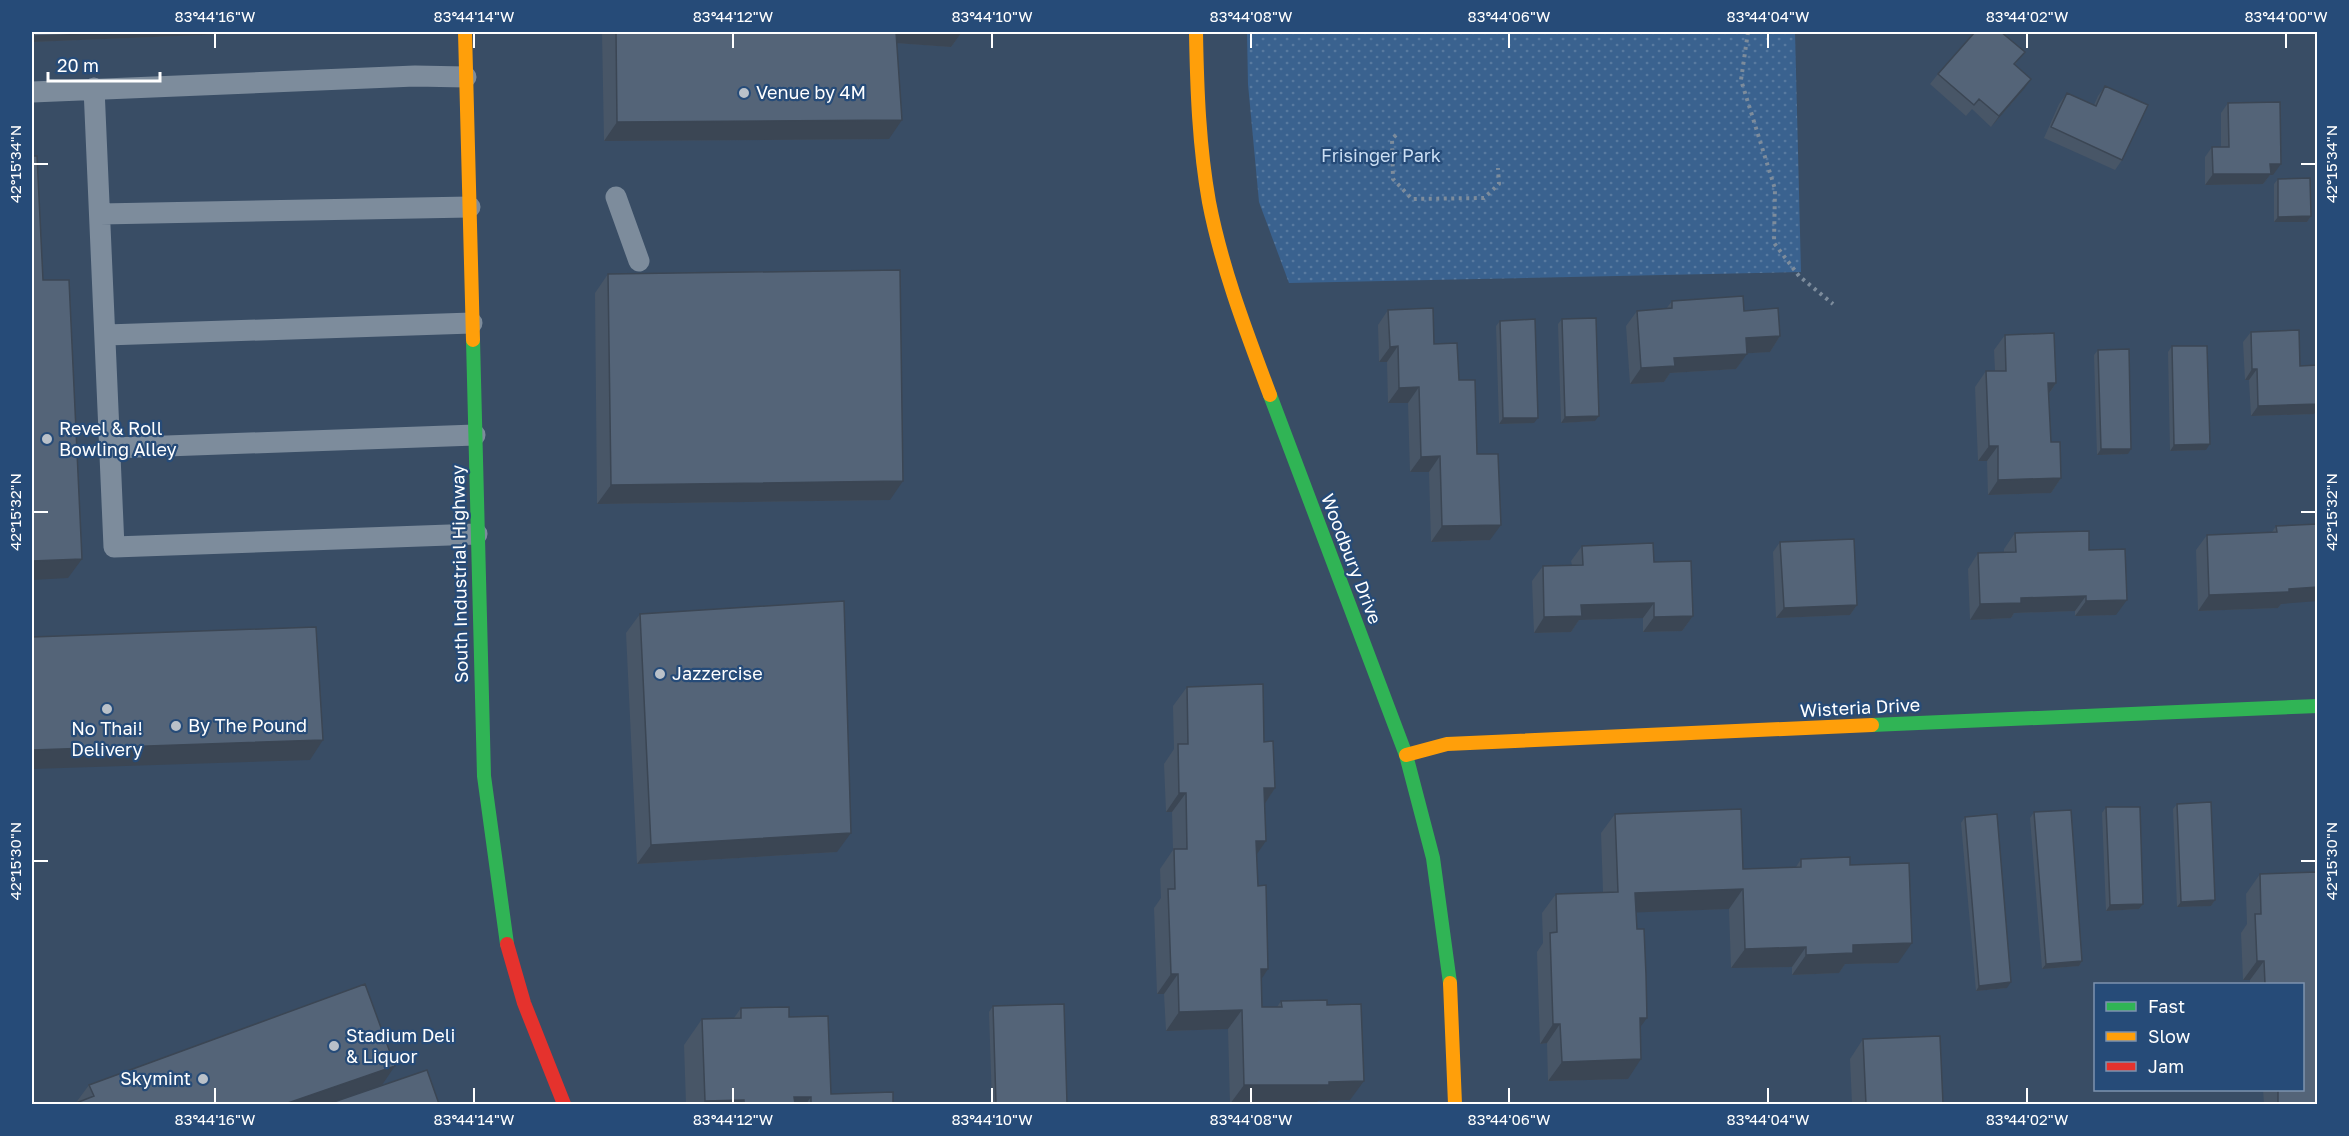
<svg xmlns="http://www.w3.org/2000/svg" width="2349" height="1136" font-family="'Golos Text',sans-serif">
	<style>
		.park { fill: url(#park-dots) }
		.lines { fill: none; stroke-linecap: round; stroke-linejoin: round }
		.path { stroke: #7d8c9c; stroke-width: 4; stroke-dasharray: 3 4.5; stroke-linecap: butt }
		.lane { stroke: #7d8c9c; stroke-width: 21 }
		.fast { stroke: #30b455; stroke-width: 14 }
		.slow { stroke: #ff9f0a; stroke-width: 14 }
		.jam { stroke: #e5322d; stroke-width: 14 }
		.wall { fill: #485667 }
		.shaded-wall { fill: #3b4654 }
		.building { fill: #546478; stroke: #3b4654; stroke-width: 1.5 }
		.ticks { fill: none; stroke: #fff; stroke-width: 2 }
		.poi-dot { fill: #bac1c9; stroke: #264b78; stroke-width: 2 }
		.labels { text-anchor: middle; stroke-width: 4.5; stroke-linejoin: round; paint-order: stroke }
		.poi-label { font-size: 18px; fill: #fff; stroke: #264b78; text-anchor: start }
		.park-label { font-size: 18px; fill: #cbdef3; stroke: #264b78 }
		.street-label { font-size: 18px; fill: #fff; stroke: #264b78 }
		.neatline { fill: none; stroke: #fff; stroke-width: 2 }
		.ticks-label { font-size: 15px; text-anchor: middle; fill: #fff }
	</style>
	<defs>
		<pattern id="park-dots" width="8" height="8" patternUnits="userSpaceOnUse" patternTransform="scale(1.5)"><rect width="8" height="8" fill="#3a628f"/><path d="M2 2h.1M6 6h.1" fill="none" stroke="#587aa0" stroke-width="1.8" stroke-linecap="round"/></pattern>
	</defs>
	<rect width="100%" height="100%" fill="#394d65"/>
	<path class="park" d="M1247,32H1795L1801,272L1289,283L1259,202L1248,84Z"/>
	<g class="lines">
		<path class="path" d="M1748,32L1741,80L1775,189L1774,243L1799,276L1833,304
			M1396,135L1392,139L1393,179L1412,199L1484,198L1499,184L1498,168"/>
		<path class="lane" d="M94,88L114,547L477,534
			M32,92L415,76L466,77
			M616,197L639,261
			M100,214L470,207
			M106,335L472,323
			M111,448L475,435"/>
		<path class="fast" d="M473,340L484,776L507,944
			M1270,395L1406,755L1433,858L1450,983
			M1872,725L2318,706"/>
		<path class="slow" d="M465,32L473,340
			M1196,32C1197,89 1199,146 1209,202C1222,269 1246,331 1270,395
			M1406,755L1447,744L1872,725
			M1450,983L1455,1104"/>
		<path class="jam" d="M507,944L524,1003L564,1104"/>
	</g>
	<path class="wall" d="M32,32H274L32,42Z
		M602,32H962L951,47L896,43L889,139L604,141Z
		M2017,62L2015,65L2024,89L1991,127L1972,109L1966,116L1930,84L1938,74Z
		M2105,86L2122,160L2115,170L2044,138L2059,104L2067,93L2094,105L2098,96Z
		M2228,103L2273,175H2270L2263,184L2205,185V157L2212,147H2221V113Z
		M2278,179L2311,216L2307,222H2274V184Z
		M608,274L890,500L597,504L595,293Z
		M1672,301L1744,311L1780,336L1770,352L1747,353L1736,369L1670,373L1664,382L1630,384L1626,326L1637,311L1666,309Z
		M1388,310L1434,344L1459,380L1477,454L1490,540L1431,542L1429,472H1410L1408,403H1388L1387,362H1379L1378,325Z
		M1562,319L1595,421L1561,423L1558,324Z
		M1500,321L1534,423L1499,424L1496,326Z
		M2251,332L2300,366L2314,414L2251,416L2249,380H2245L2243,342Z
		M2005,335L2056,383L2049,394L2051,442L2061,478L2051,493L1988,495L1987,461H1978L1975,387L1986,371H1995L1994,350Z
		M2172,346L2206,450L2170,451L2168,352Z
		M2098,350L2128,454L2097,455L2094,355Z
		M2276,526L2281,604L2278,608L2198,611L2196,550L2207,535L2272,532Z
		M2015,533L2089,550L2116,615L2075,616V611L2014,613L2011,618L1970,620L1968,569L1978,553H2004V549Z
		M1780,542L1857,605L1850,615L1776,618L1773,552Z
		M1582,546L1654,562L1693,616L1682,631L1643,632V618L1579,620L1571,632L1534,633L1532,581L1543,566L1572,565L1571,561Z
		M640,614L837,852L637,864L626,633Z
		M1187,687L1264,742L1275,788L1264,804L1257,854L1262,1007H1277L1281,1001L1327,1005L1350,1100L1318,1101L1316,1104H1230L1228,1029L1166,1031L1164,994H1157L1154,908L1161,898L1160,869L1173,850L1172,812H1166L1164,764L1174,749L1173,706Z
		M2177,804L2215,900L2211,906L2177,907L2173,809Z
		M2106,807L2143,904L2139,909L2106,911L2102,813Z
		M2034,812L2082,961L2079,966L2042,969L2030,818Z
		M1615,814L1743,869L1796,867L1801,859L1850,865L1898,963L1845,964L1839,973L1792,975V967L1731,968L1729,909L1636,912L1640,1028L1628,1079L1548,1081L1547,1043L1540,1044L1537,952L1543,943L1542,913L1556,894L1603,892L1601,833Z
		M1965,817L2007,988L1976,991L1961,823Z
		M2318,872V1104H2264L2263,1089H2302V984H2250V980H2243L2241,933L2247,924L2246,894L2260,874Z
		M993,1006L1067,1104H992L989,1012Z
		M741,1008L789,1017L831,1094L893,1104H686L684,1045L702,1019L734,1018Z
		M1863,1039L1943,1104H1852L1850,1059Z
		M89,1085L327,1104H75Z"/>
	<path class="shaded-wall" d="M148,32H274L32,42L34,36Z
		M888,32H962L951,47L881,42Z
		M2031,79L2024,89L1991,127L1999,116Z
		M902,120L889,139L604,141L617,122Z
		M2270,164H2281L2273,175H2270L2263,184L2205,185L2213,174Z
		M2311,216L2307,222H2274L2278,217Z
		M1780,336L1770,352L1735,354L1746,338Z
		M1398,346L1387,362H1379L1390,347Z
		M1747,354L1736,369L1670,373L1664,382L1630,384L1641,368L1674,358Z
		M2252,369H2257L2249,380H2245Z
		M2048,383H2056L2046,398Z
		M1419,387L1408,403H1388L1399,388Z
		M2318,404V409L2314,414L2251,416L2258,406Z
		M1599,416L1595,421L1561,423L1565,417Z
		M1503,418H1538L1534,423L1499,424Z
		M2210,444L2206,450L2170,451L2174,445Z
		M1989,446H1998L1987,461H1978Z
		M2101,449H2131L2128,454L2097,455Z
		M1440,456L1429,472H1410L1421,457Z
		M2061,478L2051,493L1988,495L1998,480Z
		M903,481L890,500L597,504L611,485Z
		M1501,525L1490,540L1431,542L1442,526Z
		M82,559L68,578L32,580V561Z
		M2318,587V601L2281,604L2278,608L2198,611L2209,595Z
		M2086,596L2075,611L2014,613L2011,618L1970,620L1980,604L2021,598Z
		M2127,600L2116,615L2075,616L2086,601Z
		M1654,603L1643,618L1579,620L1571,632L1534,633L1544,617L1581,605Z
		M1857,605L1850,615L1776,618L1784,608Z
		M1693,616L1682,631L1643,632L1654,617Z
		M323,740L310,760L32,769V750Z
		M1264,788H1275L1262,808Z
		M1179,793H1186L1172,812H1166Z
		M851,833L837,852L637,864L651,845Z
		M1256,841H1266L1252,861Z
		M1743,889L1729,909L1622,913L1635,893Z
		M2215,900L2211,906L2177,907L2181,902Z
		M2143,904L2139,909L2106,911L2110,905Z
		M1912,943L1898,963L1845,964L1839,973L1792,975L1806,955L1853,945Z
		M1806,947L1792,967L1731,968L1745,949Z
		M2082,961L2079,966L2042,969L2046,964Z
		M2257,961H2264L2250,980H2243Z
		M1261,969H1268L1255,989Z
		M1171,974H1178L1164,994H1157Z
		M2011,982L2007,988L1976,991L1979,986Z
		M1242,1010L1228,1029L1166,1031L1179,1012Z
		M1640,1018H1647L1633,1037Z
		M1553,1024H1560L1547,1043L1540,1044Z
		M1641,1059L1628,1079L1548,1081L1562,1062Z
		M395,1066L382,1085L327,1104H285Z
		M1364,1081L1350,1100L1318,1101L1316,1104H1230L1244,1085Z
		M794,1097H811L806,1104H789Z
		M744,1100L741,1104H702L705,1101Z"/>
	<path class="building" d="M34,32H148L34,36Z
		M616,32H896L902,120L617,122Z
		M1975,32H2001L2025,52L2014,64L2031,79L1999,116L1979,99L1974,105L1938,74Z
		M2105,86L2148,105L2122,160L2051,127L2067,93L2096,106Z
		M2280,102L2281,164H2270L2271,174H2213L2212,147H2229L2228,103Z
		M32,156H37L43,280H69L82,559L32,561Z
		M2310,178L2311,216L2278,217V179Z
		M900,270L903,481L611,485L608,274Z
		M1743,296L1744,311L1778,308L1780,336L1746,338L1747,354L1674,358L1675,366L1641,368L1637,311L1672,308V301Z
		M1433,308L1434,344L1457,343L1459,380H1475L1477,454H1498L1501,525L1442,526L1440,456L1421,457L1419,387L1399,388L1398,346L1390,347L1388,310Z
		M1596,318L1599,416L1565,417L1562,319Z
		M1535,319L1538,418H1503L1500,321Z
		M2299,330L2300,366L2318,365V404L2258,406L2257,369H2252L2251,332Z
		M2054,333L2056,383H2048L2051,442H2060L2061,478L1998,480V446H1989L1986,371H2006L2005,335Z
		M2172,346H2207L2210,444L2174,445Z
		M2129,349L2131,449H2101L2098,350Z
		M2318,524V587L2289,589V592L2209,595L2207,535L2277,532L2276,526Z
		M2089,531V550L2125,549L2127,600L2086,601V596L2021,598V603L1980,604L1978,553L2016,552L2015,533Z
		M1854,539L1857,605L1784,608L1780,542Z
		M1653,543L1654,562L1691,561L1693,616L1654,617V603L1581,605L1582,616L1544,617L1543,566L1583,565L1582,546Z
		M844,601L851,833L651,845L640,614Z
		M316,627L323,740L32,750V637Z
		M1263,684L1264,742L1273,741L1275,788H1264L1266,841H1256L1258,886L1266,885L1268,969H1261L1262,1007H1282L1281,1001L1327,1000V1005L1361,1004L1364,1081L1329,1082V1085H1244L1242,1010L1179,1012L1178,974H1171L1168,889H1175L1174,849H1187L1186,793H1179L1178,744H1188L1187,687Z
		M2211,802L2215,900L2181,902L2177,804Z
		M2106,807H2140L2143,904L2110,905Z
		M1741,809L1743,869L1801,867V859L1850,857V865L1909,863L1912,943L1853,945V953L1806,955V947L1745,949L1743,889L1635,893L1637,929H1644L1646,975L1647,1018H1640L1641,1059L1562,1062L1560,1024H1553L1550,933L1557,932L1556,894L1618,892L1615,814Z
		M2071,810L2082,961L2046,964L2034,812Z
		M1997,814L2011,982L1979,986L1965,817Z
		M2318,872V1104H2278V1089H2302V984H2265L2264,961H2257L2255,914H2261L2260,874Z
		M365,984L395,1066L285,1104H77L76,1103L94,1096L89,1085Z
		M1064,1004L1067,1104H996L993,1006Z
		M789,1007V1017L828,1016L831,1094L893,1092V1104H811V1097H794L795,1104H744V1100L705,1101L702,1019L741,1018V1008Z
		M1940,1036L1943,1104H1866L1863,1039Z
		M427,1070L439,1104H328Z"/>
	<path class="ticks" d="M215,33V48M474,33V48M733,33V48M992,33V48M1251,33V48M1509,33V48M1768,33V48M2027,33V48M2286,33V48M33,164H48M2301,164H2316M33,512H48M2301,512H2316M33,861H48M2301,861H2316M215,1088V1103M474,1088V1103M733,1088V1103M992,1088V1103M1251,1088V1103M1509,1088V1103M1768,1088V1103M2027,1088V1103"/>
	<g class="poi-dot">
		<circle cx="744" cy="93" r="6"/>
		<circle cx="47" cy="439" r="6"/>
		<circle cx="660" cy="674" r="6"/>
		<circle cx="107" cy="709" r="6"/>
		<circle cx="176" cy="726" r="6"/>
		<circle cx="334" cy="1046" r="6"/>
		<circle cx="203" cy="1079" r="6"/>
	</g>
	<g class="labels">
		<g class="poi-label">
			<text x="756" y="99">Venue by 4M</text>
			<text x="59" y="435">Revel &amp; Roll<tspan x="59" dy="21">Bowling Alley</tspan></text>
			<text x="672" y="680">Jazzercise</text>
			<text x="188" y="732">By The Pound</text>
			<text x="107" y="735" text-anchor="middle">No Thai!<tspan x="107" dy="21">Delivery</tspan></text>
			<text x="346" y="1042">Stadium Deli<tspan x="346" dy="21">&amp; Liquor</tspan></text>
			<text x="191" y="1085" text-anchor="end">Skymint</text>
		</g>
		<g class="park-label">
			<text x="1381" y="162">Frisinger Park</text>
		</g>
		<g class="street-label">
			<text transform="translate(1351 559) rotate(69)" y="6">Woodbury Drive</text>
			<text transform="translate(460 574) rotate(-91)" y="6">South Industrial Highway</text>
			<text transform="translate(1860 708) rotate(-3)" y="6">Wisteria Drive</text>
		</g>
	</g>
	<rect width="2349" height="1136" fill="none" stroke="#264b78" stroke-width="66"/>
	<rect x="2094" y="983" width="210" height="108" fill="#264b78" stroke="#7d93ae" stroke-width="1.5"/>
	<rect x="2106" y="1002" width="30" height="9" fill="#30b455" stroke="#7d93ae" stroke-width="1.5"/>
	<text x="2148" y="1013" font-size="18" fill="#ffffff">Fast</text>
	<rect x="2106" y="1032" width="30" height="9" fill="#ff9f0a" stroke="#7d93ae" stroke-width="1.5"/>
	<text x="2148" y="1043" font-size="18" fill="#ffffff">Slow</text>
	<rect x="2106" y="1062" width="30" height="9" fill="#e5322d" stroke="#7d93ae" stroke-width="1.5"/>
	<text x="2148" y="1073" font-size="18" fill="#ffffff">Jam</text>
	<path d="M48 72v9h112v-9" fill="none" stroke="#ffffff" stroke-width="3"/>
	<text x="57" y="72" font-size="18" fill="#ffffff" stroke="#264b78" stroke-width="4.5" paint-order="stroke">20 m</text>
	<rect x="33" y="33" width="2283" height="1070" class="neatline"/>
	<g class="ticks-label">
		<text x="215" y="22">83°44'16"W</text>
		<text x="474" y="22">83°44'14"W</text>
		<text x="733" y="22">83°44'12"W</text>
		<text x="992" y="22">83°44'10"W</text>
		<text x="1251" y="22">83°44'08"W</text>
		<text x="1509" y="22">83°44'06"W</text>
		<text x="1768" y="22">83°44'04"W</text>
		<text x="2027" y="22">83°44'02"W</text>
		<text x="2286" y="22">83°44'00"W</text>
		<text transform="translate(16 164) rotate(-90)" y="5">42°15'34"N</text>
		<text transform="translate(2332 164) rotate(-90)" y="5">42°15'34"N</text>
		<text transform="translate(16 512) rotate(-90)" y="5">42°15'32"N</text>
		<text transform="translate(2332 512) rotate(-90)" y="5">42°15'32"N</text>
		<text transform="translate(16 861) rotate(-90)" y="5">42°15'30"N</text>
		<text transform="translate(2332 861) rotate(-90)" y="5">42°15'30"N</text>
		<text x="215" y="1125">83°44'16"W</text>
		<text x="474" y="1125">83°44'14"W</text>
		<text x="733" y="1125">83°44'12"W</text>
		<text x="992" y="1125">83°44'10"W</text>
		<text x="1251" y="1125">83°44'08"W</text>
		<text x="1509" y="1125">83°44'06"W</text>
		<text x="1768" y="1125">83°44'04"W</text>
		<text x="2027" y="1125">83°44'02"W</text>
	</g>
</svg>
